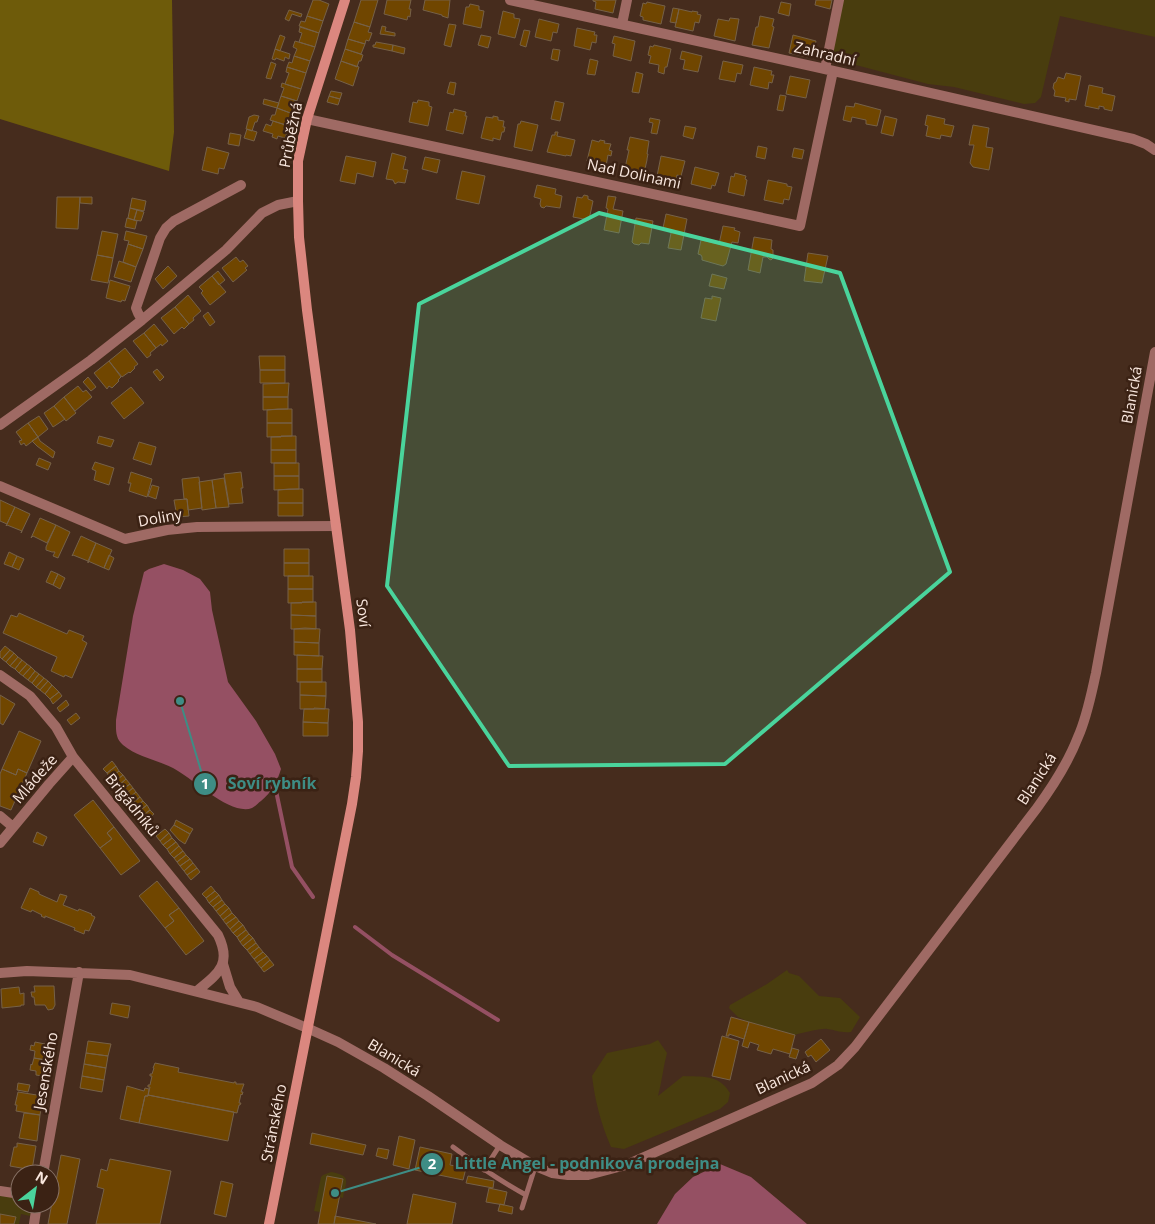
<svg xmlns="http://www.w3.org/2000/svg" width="1155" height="1224" font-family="'Open Sans',sans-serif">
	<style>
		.green { fill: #493d0e }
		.forest { fill: #6e5b0a }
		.water { fill: #955063 }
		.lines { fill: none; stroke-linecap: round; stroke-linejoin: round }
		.stream { stroke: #955063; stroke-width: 4 }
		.building { fill: #704600; stroke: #766148 }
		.service { stroke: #9f6a64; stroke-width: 5 }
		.minor { stroke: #9f6a64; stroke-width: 10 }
		.tertiary { stroke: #9f6a64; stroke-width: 10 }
		.secondary { stroke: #db877f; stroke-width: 10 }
		.marked { fill: #4ad49c; fill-opacity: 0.2; stroke: #4ad49c; stroke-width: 4; stroke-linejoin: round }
		.labels { text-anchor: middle; stroke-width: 5; stroke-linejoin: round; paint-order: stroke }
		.street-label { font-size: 15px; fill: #fae8df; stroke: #3b2214 }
		.leader { fill: none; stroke: #3e8d85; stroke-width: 2 }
		.callout-dot { fill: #3e8d85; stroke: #3b2214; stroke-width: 2 }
		.mark-label { font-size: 15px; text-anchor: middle; font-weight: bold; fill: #fff }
		.callout-label { font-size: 16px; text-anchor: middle; font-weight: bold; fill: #3e8d85; stroke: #3b2214; stroke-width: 5; stroke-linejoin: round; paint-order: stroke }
	</style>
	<rect width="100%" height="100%" fill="#462c1d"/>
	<path class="green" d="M843,0H1155V37L1060,16L1041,97L1035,103L1024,104L954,87L928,84L852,64L833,57L832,53Z
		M787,970L789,973L799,976L819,996L840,998L860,1017L851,1032C839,1033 837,1030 827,1029C822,1028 801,1033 795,1035L749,1022L738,1017L729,1008L730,1005L767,984Z
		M658,1040L667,1053C663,1067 662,1082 658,1096L683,1076C702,1077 719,1074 730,1093L728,1102L720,1109L624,1149L611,1147C601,1124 595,1101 592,1076L607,1053L650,1044Z
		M331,1172C352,1176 346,1180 343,1198L339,1197L320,1212L314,1211L321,1177L323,1175Z
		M0,1195L15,1198L20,1200V1204H28L31,1209L30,1216L21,1214L19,1224H0Z"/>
	<path class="forest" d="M0,0H172L174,132L169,171L0,119Z"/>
	<path class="water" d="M164,564L183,570L200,579L210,592L212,610L228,682L256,721L275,754L281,769C277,782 272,792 261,801C258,803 255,807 252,808C232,816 195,781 178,771C161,760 138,758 123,745C115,738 116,730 116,720L133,616L144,572L149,569Z
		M720,1164L751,1177L807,1224H657L675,1194L693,1177Z"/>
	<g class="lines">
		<path class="stream" d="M275,786L292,867L313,897
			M355,927L392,955L498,1020"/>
	</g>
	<path class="building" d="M313,0H319L329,4L323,21L307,16Z
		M361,0H378L370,27L354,22Z
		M387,0H411L409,9H411L410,17L408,16L407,20L384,14Z
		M425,0H450L448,18L442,16V15L423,10Z
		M593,0H616L613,13L595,9L596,2L593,1Z
		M816,0H832L830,9L815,5Z
		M647,2L665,6L661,24L643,20V17L640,16L643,3L646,4Z
		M781,2L791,4L789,16L778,13Z
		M470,4L479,6V10L484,11L481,28L463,24L466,7H469Z
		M673,8L679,9L676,23L670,22Z
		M679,9L692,12V11L698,12L697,14L701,15L699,23L695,22L693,31L675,27Z
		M289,10L302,14L301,17L292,14L289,21L285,19Z
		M503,11L514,14V18L520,19L515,38L498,34Z
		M307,16L323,21L319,33L299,26L301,21L305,22Z
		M760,16L774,19L772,26L774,27L769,48L752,45L756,27H758Z
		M730,18L739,19L735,41L714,36L718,19L729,21Z
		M539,19L559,24L557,33L553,32L551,41L535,37Z
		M354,22L370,27L368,32L372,33L369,41L366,40L365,44L348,39Z
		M449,24L456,25L451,47L444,45Z
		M382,26L386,27L385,31L395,33V36L380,34Z
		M300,27L319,33L315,47L299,42L302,33L299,32Z
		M577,28L595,32L594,35H597L596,43L592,42L590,50L574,46Z
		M524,30L530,31L526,47L520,45Z
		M280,35L285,37L280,51L275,49Z
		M481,35L491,37L488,48L478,45Z
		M793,35L816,41L814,50L810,49L808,57L789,53Z
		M614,36L635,41L631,61L613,56L615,44L612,43Z
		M348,39L365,44L361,54L345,49Z
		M295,41L315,47L310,61L294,56L297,49L293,47Z
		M376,42L393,45L392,51L373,47V45H375Z
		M393,45L405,48L404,54L392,51Z
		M654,45L671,49L667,67H665L664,74L658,72L659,65L649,63L651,56L648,55L650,46L653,47Z
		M275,49L290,54L289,59L285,57L284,61L276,58L275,60L272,59Z
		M345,49L363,55L361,61H359L357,67L341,61Z
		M553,49L560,50L558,61L551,59Z
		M682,51L702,56L698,72L683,69L685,60L680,59Z
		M294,56L310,61L306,73L287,67L289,62L292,63Z
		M590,59L598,61L595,75L587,74Z
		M341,61L359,67L353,86L335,79Z
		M723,61L743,65L741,74L737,73L735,82L719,79Z
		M271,62L276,64L271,79L266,78Z
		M287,67L306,73L301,89L285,84L289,73L286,72Z
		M754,67L772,71L771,75H774L772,83L769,82L768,89L750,85Z
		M636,72L643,74L639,93L632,92Z
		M1066,73L1081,76L1076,100L1069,99V102L1065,101L1066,98L1054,96L1055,91L1053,88L1054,83L1056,82L1058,77L1064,79Z
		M790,76L810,80L806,98L786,94Z
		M450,82L456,83L454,95L447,93Z
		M282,83L301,89L297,101L281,96L284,88L281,87Z
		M1089,85L1103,88L1102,93L1115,96L1112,111L1104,109V107L1099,106V109L1085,106Z
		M331,91L342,93L340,99L329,96Z
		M780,95L786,96L783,111L777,110Z
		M281,96L297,101L293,114L277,108Z
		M329,96L340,99L338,105L327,102Z
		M264,99L279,103L277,108L263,104Z
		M418,100L429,102V106L432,107L428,126L409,122L413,102L417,103Z
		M555,101L564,103L560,121L551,119Z
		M855,103L881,110L877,126L866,124V120L852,117L851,122L843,120L846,106L854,107Z
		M277,108L293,114L289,126L270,120L272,115H275Z
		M454,109L466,112L465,116H467L463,134L446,130L450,112L453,113Z
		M254,115L259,116L257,122H255L252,131L246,129L249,117Z
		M927,115L945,119L944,124L954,126L951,137L941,135L940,139L926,136L928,126L925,125Z
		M493,116L498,117V120L504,121L503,127H505L504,132H502L500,140L493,138V141L481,138L486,117L493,118Z
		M885,116L897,119L893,136L881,133Z
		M650,118L660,120L657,134L651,133L653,123L649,122Z
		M273,121L289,126L285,138L278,136L277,139L272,137L273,134L263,131L266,124L271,126Z
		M521,121L538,125L532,151L514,147L518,124H520Z
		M973,125L989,128L986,147L993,148L989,170L973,167L970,163L974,145H969Z
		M685,126L696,128L693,139L683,136Z
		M247,129L257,132L254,141L244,138Z
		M555,132H558L557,136L575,140L571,156L566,155V156L547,152L552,135H555Z
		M230,133L241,135L239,146L228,144Z
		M630,137L649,141L647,154H648L647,159V160L644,173L625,168L629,150H627Z
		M592,140L599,142L600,140L605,141L604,143L611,144L609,150L612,151L611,156L608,155L606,166L587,161Z
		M758,146L767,148L765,159L756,157Z
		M207,147L229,153L224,169L219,168L218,174L202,170Z
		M794,148L804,150L802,159L792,157Z
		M392,153L406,157L403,169L408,170L405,183L398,182L395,184L393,180L386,179Z
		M346,156L376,162L373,177L357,173L355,184L340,181Z
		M661,156L685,161L681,176L677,175L676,181L657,176Z
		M425,157L440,160L437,173L422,169Z
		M695,167L719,173L715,186L712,185L711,189L691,184Z
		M462,171L485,176L479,204L456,199Z
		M735,173L746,176L745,179L747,180L744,196L728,192L731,176L734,177Z
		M768,180L787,184V186L792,187L789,200L784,199L783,204L764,200Z
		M537,185L556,189L555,194L562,196L560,208L546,206L544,208L541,207L540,204L541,199L534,197Z
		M584,195L588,196V199L593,201L589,220L573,217L577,197L582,198Z
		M608,196L616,197L613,209L623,211L619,233L604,230L608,209L606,208Z
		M57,197H80L78,229L56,228Z
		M80,197H92V204L80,203Z
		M132,198L146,201L144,211L130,208Z
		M130,208L137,210L134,220L128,218Z
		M137,210L144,212L141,221L134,220Z
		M666,214L687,219L681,250L668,248L671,233L669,230L663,228Z
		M127,218L137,221L135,229L125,227Z
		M636,218L653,221L649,244L641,243L639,245L634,244L632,242Z
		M723,226L735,228L734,230L740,232L738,243L732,242L726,264L723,266L702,260V257L701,255L698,254L701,240L719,244Z
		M102,231L118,234L113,258L97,255Z
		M126,231L147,236L143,249L128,244L129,241L124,240Z
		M754,237L772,240L771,249L773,250V258L771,260L769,259L767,257H763L760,273L748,270Z
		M128,244L143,249L136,267L123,262Z
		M808,253L828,256L822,283L804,281Z
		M97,255L113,258L108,283L91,280Z
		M236,257L240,262L243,260L248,266L245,268L247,270L233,282L222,268Z
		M119,261L136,267L131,282L114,277Z
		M168,266L177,276L163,289L155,279Z
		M218,271L225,280L219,285L212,276Z
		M712,274L727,278L724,289L709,286Z
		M212,276L226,292L210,305L201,293L203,291L199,287Z
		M110,280L130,286L125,301L122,300L121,302L106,298Z
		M188,295L201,311L193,318L194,320L189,324L175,307Z
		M712,296L721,298L716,321L701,318L705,298L712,299Z
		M175,307L189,324L184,329L182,327L174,334L161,318Z
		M208,312L215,322L210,326L203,316Z
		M154,324L168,341L162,346L161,344L156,348L144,333Z
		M144,333L156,348L150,353L151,355L147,358L133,341Z
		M125,348L138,364L134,367L135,368L130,373L129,372L122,377L109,361Z
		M259,356H285V370H260Z
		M109,361L121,377L118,380L119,381L112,388L109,386L107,389L94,373Z
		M157,369L164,377L160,381L153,372Z
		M260,370H285V383H260Z
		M88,377L96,387L91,391L83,382Z
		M289,383L288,397H263V384Z
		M78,386L83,392L86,390L92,397L75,411L64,397Z
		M131,387L144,403L124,419L111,403Z
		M64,397L76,413L66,421L54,406Z
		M263,397H288V409L263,410Z
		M54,406L65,419L53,427L44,413Z
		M278,409H292V423H267V410Z
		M39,416L48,429L38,437L28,423Z
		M28,423L38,437L26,446L24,443L21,445L19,441L22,440L16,432Z
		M267,423H292V436L267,437Z
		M99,436L114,440L111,447L97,443Z
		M281,436H296V450H271V437H281Z
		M38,437L40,441L55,452L53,458L37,446L32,441Z
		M139,442L156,447L151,465L133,459Z
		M271,450H296V463H271Z
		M39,458L51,463L48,470L36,465Z
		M95,462L114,468L109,485L94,480L96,471L92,469Z
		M274,463H299V476H274Z
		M131,472L152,479L147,497L129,491L131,483H128Z
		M241,472L243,488H241L243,503L229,504L224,474Z
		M274,476H299V489L274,490Z
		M199,477L202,508L188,510L187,499H184L182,479Z
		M224,478L229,507L216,508L212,480Z
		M212,480L216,508L202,510L199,482Z
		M152,485L159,487L156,499L148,496Z
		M289,489H303V503H278V490Z
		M187,499L189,516L177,517L174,500Z
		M0,500L15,507L7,524L0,521Z
		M278,503H303V516H278Z
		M15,507L30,514L21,533L22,531L7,525L6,526Z
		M40,518L56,525L47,543L33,536L31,538Z
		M56,525L70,532L58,558L53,556L55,552H52L46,550V547Z
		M81,536L96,543L88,563V561L73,555L72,556Z
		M96,543L112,550L104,568L88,561Z
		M284,549H309V563H284Z
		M9,552L17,556L12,567L4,564Z
		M109,555L114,558L109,570L104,568Z
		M17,556L24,559L19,570L12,567Z
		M284,563H309V576H284Z
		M51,571L58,574L53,585L46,582Z
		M58,574L65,578L60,589L53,585Z
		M288,576H313V589H288Z
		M288,589H313V602L288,603Z
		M302,602H316V616L291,615V603H302Z
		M19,613L67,634L69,630L84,636L82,640L87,643L72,678L65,675L64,677L51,671L57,657L3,633L11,615L17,617Z
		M291,615L316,616V629H291Z
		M305,628L320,629L319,643L294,642V629Z
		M294,642L319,643V656L294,655Z
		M5,646L10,650L2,659L0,657V652Z
		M10,650L14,653L6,662L2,659Z
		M14,653L18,657L10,666L6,662Z
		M297,655L323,656L322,669H297Z
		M18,657L22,660L15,669L10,666Z
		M22,660L27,664L19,673L15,669Z
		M27,664L31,667L23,676L19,673Z
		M31,667L35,671L28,680L23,676Z
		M297,669H322V682H297Z
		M35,671L39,674L32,683L28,680Z
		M39,674L44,678L36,687L32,683Z
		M44,678L48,681L40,690L36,687Z
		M48,681L52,685L45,694L40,690Z
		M300,682H326V696L300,695Z
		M52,685L59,692L50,699L45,694Z
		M59,692L62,696L53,704L50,699Z
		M0,695L15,704L3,725L0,723Z
		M300,695L326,696L325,709H300Z
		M66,700L69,705L60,712L57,708Z
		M314,708L329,709L328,723L303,722L304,709H314Z
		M76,713L80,718L71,725L67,720Z
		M303,722L328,723V736H303Z
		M19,731L41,741L27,773L18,769L16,775L2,769Z
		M112,761L116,766L107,773L103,769Z
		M116,766L119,771L110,778L107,773Z
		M2,769L16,775L18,769L27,773L11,810L0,806V774Z
		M119,771L123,775L114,782L110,778Z
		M123,775L126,779L117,787L114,782Z
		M126,779L130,784L120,791L117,787Z
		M130,784L133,788L124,795L120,791Z
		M133,788L136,792L127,800L124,795Z
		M136,792L140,797L131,804L127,800Z
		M140,797L143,801L134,808L131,804Z
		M93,800L114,827L107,833L112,839L100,848L74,815Z
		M143,801L147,805L138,812L134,808Z
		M147,805L150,810L141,817L138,812Z
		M150,810L154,814L145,821L141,817Z
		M176,820L193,829L190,834L174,825Z
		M174,825L190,834L185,844L179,840L170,830Z
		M114,827L140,861L121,875L100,848L112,839L107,833Z
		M165,829L169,833L160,841L156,836Z
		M37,832L47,837L43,846L33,842Z
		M169,833L172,838L163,845L160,841Z
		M172,838L176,842L167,849L163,845Z
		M176,842L179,846L170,854L167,849Z
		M179,846L183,851L174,858L170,854Z
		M183,851L186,855L177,862L174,858Z
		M186,855L190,859L180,866L177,862Z
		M190,859L193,863L184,871L180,866Z
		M193,863L197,868L187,875L184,871Z
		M197,868L200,872L191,880L187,875Z
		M157,881L179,908L169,915L174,921L165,928L139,896Z
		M211,886L215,891L206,898L202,894Z
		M30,888L39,892V894L57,902L60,894L67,896L63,905L78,911L79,909L92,914L91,915L95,917L89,931L85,930L84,934L74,930L75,928L45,916V918L41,916L42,915L32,910L31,912L21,908Z
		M215,891L219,895L209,903L206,898Z
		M219,895L222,900L213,907L209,903Z
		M222,900L225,904L216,911L213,907Z
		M225,904L229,908L220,916L216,911Z
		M179,908L204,941L186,955L165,928L174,921L169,915Z
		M229,908L232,913L223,920L220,916Z
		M232,913L236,917L226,924L223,920Z
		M236,917L239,921L230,929L226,924Z
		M239,921L243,925L233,933L230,929Z
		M243,925L246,930L237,937L233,933Z
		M246,930L249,934L240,942L237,937Z
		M249,934L253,938L243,946L240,942Z
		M253,938L256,943L247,950L243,946Z
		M256,943L259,947L250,954L247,950Z
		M259,947L263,952L254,959L250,954Z
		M263,952L267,956L257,963L254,959Z
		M267,956L270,960L261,968L257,963Z
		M270,960L274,965L264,972L261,968Z
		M34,986H54L55,1005L53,1009L48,1010L45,1005H35L34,997H32L31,992H35Z
		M19,987L20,994L24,993V1005H21V1006L2,1008L1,989Z
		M112,1003L130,1006L128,1018L110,1014Z
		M731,1017L749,1022L744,1039L729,1034V1036H726Z
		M749,1022L795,1035L790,1054L773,1049L771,1054L757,1050L759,1045L750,1042L748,1048L742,1046Z
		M722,1036L739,1041L730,1080L712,1076Z
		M821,1039L830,1050L816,1062L811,1055L808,1057L805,1052Z
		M88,1041L111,1044L108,1056L86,1053Z
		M35,1042L55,1046L52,1061L34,1058L35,1051L30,1050L31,1045L34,1046Z
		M792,1048L799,1050L796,1059L789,1057Z
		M86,1053L108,1056L106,1068L84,1064Z
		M34,1058L52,1061L49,1077L36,1075V1071L30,1070L31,1064L32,1065Z
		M155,1063L179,1068L178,1072L234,1083V1082H236V1084H244L241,1092H243L242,1095L241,1094L239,1103H241L240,1105H239L237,1113L148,1095L150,1087H148V1085H150L152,1076H150V1074H152L154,1068H153Z
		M84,1064L106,1068L104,1080L82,1076Z
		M82,1076L104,1080L102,1092L80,1088Z
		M18,1083L30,1085L28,1092L17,1090Z
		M127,1086L144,1091L145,1088L149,1089L148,1096H145L139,1123L120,1119Z
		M18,1092L43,1096L40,1115L16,1111L17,1105H15Z
		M148,1095L234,1112L228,1141L139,1123L145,1096H148Z
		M24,1113L40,1115L37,1141L19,1138Z
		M312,1133L366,1145L363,1155L310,1144Z
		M399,1136L415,1140L409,1169L393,1165Z
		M17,1143L36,1146L32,1170L10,1166L14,1147H17Z
		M420,1147L452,1154L450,1165L466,1168L463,1180L415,1170Z
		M378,1148L389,1150L387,1159L376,1156Z
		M61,1155L80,1159L67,1224H48Z
		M110,1159L171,1171L160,1224H96L104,1189L97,1187L101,1169L107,1171Z
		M327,1176L343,1179L334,1224H318Z
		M468,1176L494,1181L493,1188L466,1183Z
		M221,1181L233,1184L226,1217L214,1214Z
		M489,1188L507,1192L504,1205L486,1202Z
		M413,1194L456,1203L452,1224H407Z
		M500,1204L513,1207L512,1214L498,1211Z
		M0,1214L16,1217L14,1224H0Z
		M335,1216L376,1224H334Z"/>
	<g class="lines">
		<path class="service" d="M453,1147C477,1165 500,1181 526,1195
			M484,1170L500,1145
			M522,1208L535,1167"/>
		<path class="minor" d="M510,0L816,67L1133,139L1146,144L1155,150
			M622,24L627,0
			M825,69L839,0
			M307,119L800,226L833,71
			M142,320L138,313L136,308L160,238L166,228L174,221L241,185
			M0,425L91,360L142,320L226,250L262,213L278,205L298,201
			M0,486L125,539L167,530L197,527L336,526
			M0,675L30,696L56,727L73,757L218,935C232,964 219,973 197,991
			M0,816L13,827
			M0,843L49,784L73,757
			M223,964L230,987L239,1002
			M0,973L27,971L130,975L257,1007L307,1028
			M43,1174L79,972
			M0,1191L20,1194
			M34,1224L37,1204"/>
		<path class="tertiary" d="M307,1028L338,1042L384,1068L428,1096L500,1145L535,1166L552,1173L568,1175H588L626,1165L812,1083L838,1065L855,1047L1037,808C1053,786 1068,763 1078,737C1087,717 1091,695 1096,673L1155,352"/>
		<path class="secondary" d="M269,1224L352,804L356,777L358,751V722L350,630L307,310L299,237L298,201V161L307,119L345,0"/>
	</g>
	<path class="marked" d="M599,213L840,273L950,572L725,764L509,766L387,586L419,304Z"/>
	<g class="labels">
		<g class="street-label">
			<text transform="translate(825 54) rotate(13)" y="5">Zahradní</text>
			<text transform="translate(291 135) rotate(-79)" y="5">Průběžná</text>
			<text transform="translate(634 174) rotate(12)" y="5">Nad Dolinami</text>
			<text transform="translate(1132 395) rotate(-80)" y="5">Blanická</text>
			<text transform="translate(160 518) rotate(-10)" y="5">Doliny</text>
			<text transform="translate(363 613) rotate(83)" y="5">Soví</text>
			<text transform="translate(35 779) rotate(-49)" y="5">Mládeže</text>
			<text transform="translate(1037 779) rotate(-57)" y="5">Blanická</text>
			<text transform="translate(132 805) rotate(51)" y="5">Brigádníků</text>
			<text transform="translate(394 1058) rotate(31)" y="5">Blanická</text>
			<text transform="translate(46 1071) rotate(-80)" y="5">Jesenského</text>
			<text transform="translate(783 1078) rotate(-25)" y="5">Blanická</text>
			<text transform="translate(274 1123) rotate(-79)" y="5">Stránského</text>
		</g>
	</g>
	<path class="leader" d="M180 701L205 784M335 1193L432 1164"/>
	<g class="callout-dot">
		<circle cx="180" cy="701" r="5"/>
		<circle cx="335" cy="1193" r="5"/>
		<circle cx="205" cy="784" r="12"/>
		<circle cx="432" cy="1164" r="12"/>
	</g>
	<g class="mark-label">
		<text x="205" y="789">1</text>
		<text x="432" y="1169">2</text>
	</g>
	<g class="callout-label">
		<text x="272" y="789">Soví rybník</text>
		<text x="587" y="1169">Little Angel - podniková prodejna</text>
	</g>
	<g transform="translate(35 1189) rotate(31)"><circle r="24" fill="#3b2214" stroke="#877165"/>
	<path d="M0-4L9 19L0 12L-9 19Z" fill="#4ad49c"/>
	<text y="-8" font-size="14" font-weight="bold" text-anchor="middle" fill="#fae8df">N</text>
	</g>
</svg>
